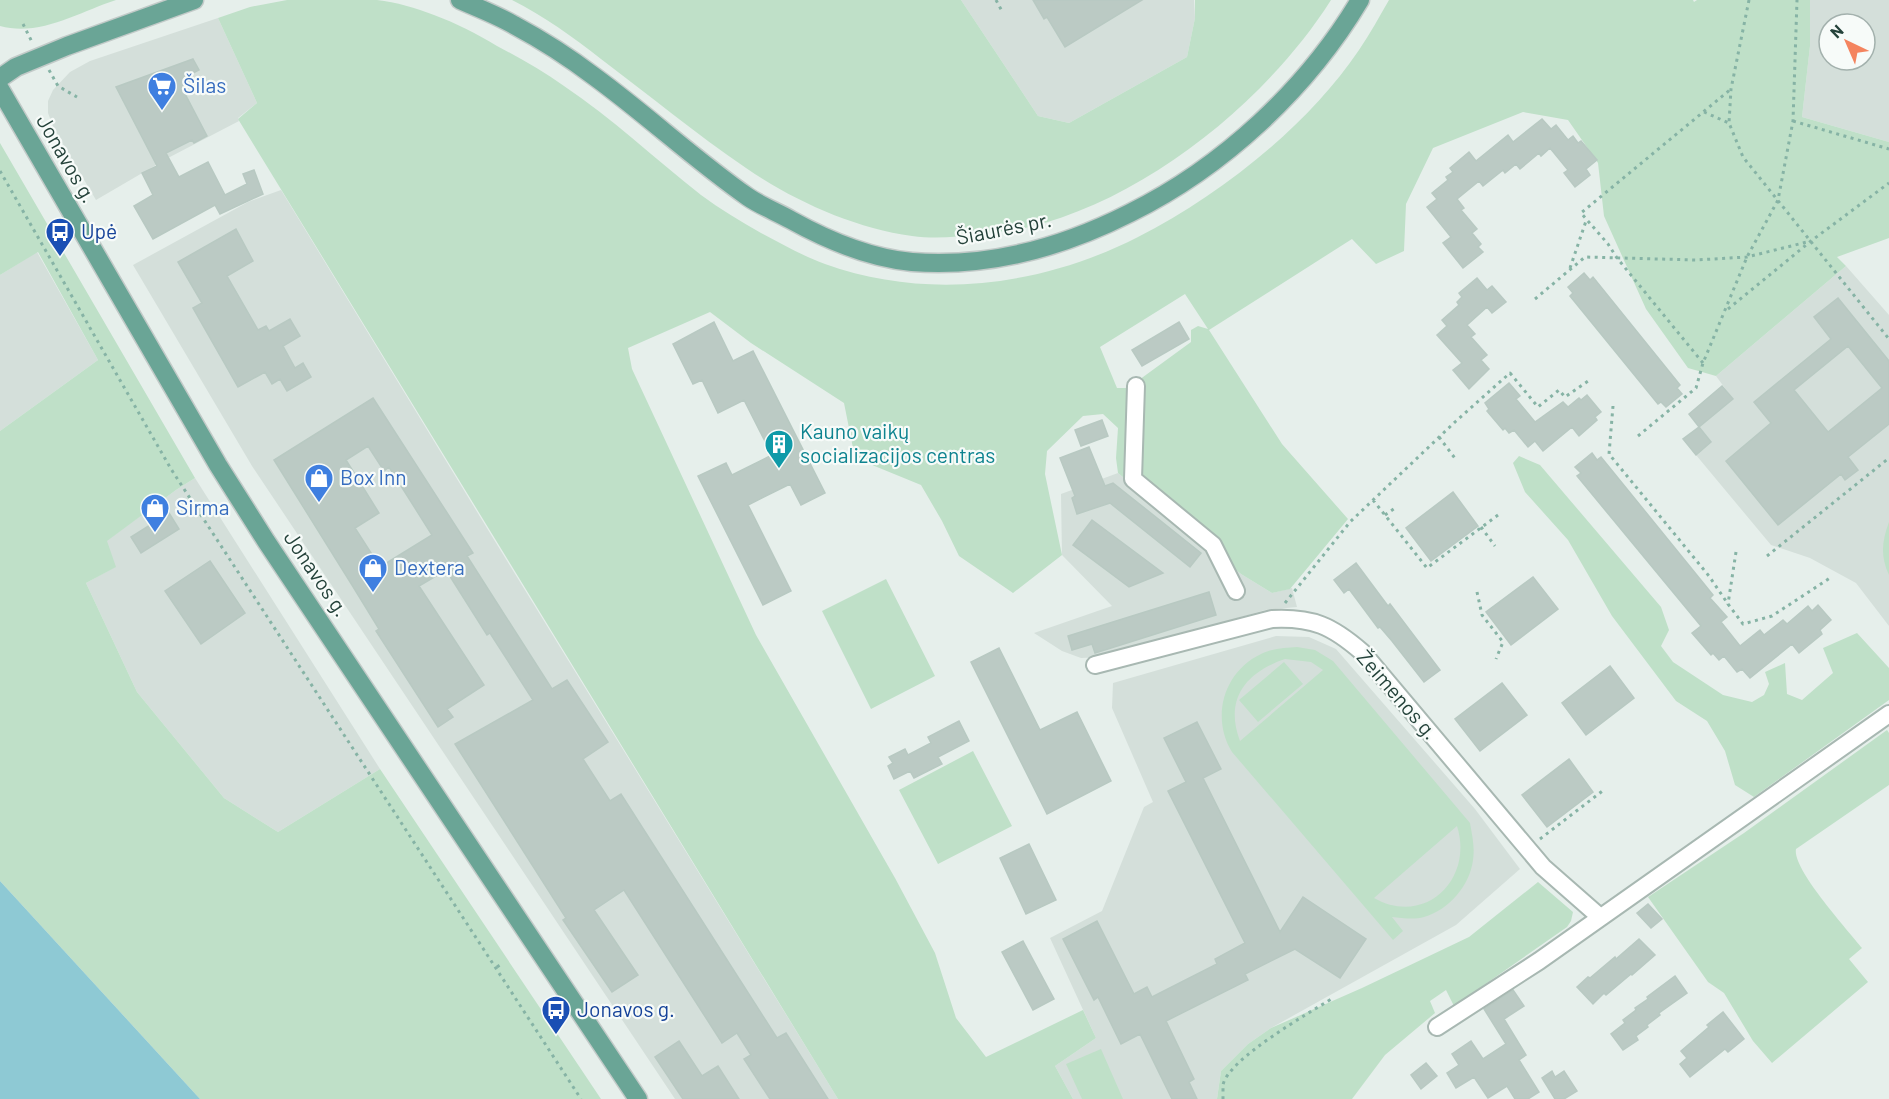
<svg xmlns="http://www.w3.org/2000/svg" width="1889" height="1099" font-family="Barlow,sans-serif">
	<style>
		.built { fill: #d4dfda; fill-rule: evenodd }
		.green { fill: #bfe0c8; fill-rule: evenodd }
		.water { fill: #8ec9d4 }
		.building { fill: #bbcac4; stroke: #b8c9c2; stroke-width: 1.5; fill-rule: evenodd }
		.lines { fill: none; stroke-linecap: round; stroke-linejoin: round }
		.minor-casing { stroke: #a8b8b2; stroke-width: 20 }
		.major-casing { stroke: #c2cac8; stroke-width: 21 }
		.path { stroke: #86b3a5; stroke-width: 3; stroke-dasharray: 3 4.5; stroke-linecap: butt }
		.minor { stroke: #fff; stroke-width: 16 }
		.major { stroke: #6aa596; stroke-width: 18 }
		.labels { text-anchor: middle; stroke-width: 4.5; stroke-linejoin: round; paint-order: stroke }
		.shop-label { font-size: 21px; fill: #366cbe; stroke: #f7fbf9; text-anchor: start }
		.street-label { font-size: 21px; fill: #24423a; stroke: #f7fbf9 }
		.transit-label { font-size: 21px; fill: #164399; stroke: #f7fbf9; text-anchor: start }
		.culture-label { font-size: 21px; fill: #0d838f; stroke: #f7fbf9; text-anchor: start }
	</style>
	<rect width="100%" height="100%" fill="#e6efeb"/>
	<path class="built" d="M961,0H1194L1195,18L1187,57L1069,123L1038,116Z
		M1810,0H1889V142L1802,117L1810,46ZM1829,24H1865V60H1829Z
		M218,18L257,103L238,118L239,121L168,158L96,200L54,129L48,113V101L53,90L70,72L90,61Z
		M281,190L493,538L838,1099H675L252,466L133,265L248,202Z
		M37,252L98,360L0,431V275Z
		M1846,266L1889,315V626L1856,583L1810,558L1771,545L1696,455L1711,442L1699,427L1733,399L1716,376Z
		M1118,473L1241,574L1272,593L1292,588L1297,607L1265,610L1105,657L1081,658L1062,651L1034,633L1112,606L1062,555L1061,494Z
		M195,478L380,769L278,832L224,798L137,692L86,583L115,567L106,541L176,490Z
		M1276,636L1309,637L1336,649L1475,809L1520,869L1456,925L1271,1028L1248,1044L1221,1071L1217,1099H1073L1055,1066L1096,1038L1050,938L1102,911L1144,807L1153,802L1112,708L1113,683Z"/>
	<path class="green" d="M0,0H116C79,12 40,37 0,26Z
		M287,0C316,0 348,0 377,0C396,2 416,8 434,15C456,23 477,34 497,46C520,58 543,71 564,86C612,118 655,159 701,195C720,209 740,221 761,233C782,244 803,256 825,264C928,301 1042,286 1138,237C1220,195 1307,127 1359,50C1370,34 1379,17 1389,0H1693L1694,2L1697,0H1810V46L1802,117L1889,142V238L1837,257L1846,266L1716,376L1688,368L1646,309L1604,216L1598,163L1568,120L1523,112L1433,148L1406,204L1404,251L1376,264L1352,239L1209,330L1282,444L1348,519L1290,589L1272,593L1241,574L1118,473L1116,458L1118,428L1103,414L1083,416L1047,451L1045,474L1062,555L1013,593L959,556L942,521L921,485L855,458L844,403L751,343L710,312L628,348L632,369L756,635L895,878L935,953L956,1018L986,1057L1083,1010L1096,1038L1055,1066L1073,1099H838L238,119L257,103L218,18L250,7ZM1185,294L1208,329L1198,326L1191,330V342L1128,388H1117L1100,347Z
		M512,0H961L1038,116L1069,123L1187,57L1195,18V0H1331C1267,101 1146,199 1029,227C1013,231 996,232 980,234C957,237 935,239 912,236C854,228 794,201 746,168C696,134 649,95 601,59C573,37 544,16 512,0Z
		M0,143L195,478L176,490L107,541L116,567L86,583L137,692L224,798L278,832L380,769L601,1099H200L0,881V431L98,360L38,252L0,275Z
		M1519,456L1540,465L1661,607L1669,630L1661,646L1673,662L1723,695L1752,702L1764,695L1769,684L1765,672L1785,663L1787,694L1802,700L1833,673L1823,648L1857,633L1889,668V700L1754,797L1735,785L1725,751L1707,721L1676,701L1612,616L1568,540L1525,492L1513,463Z
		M1889,522V575C1880,556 1882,541 1889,522Z
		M886,579L935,676L871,709L822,611Z
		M1297,647L1315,650L1333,661L1470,823C1472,835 1475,847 1473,860C1470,885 1449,910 1424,917C1414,920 1402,918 1392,917L1403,931L1393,940L1232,752C1211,718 1223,672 1261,654C1272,648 1286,648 1297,647ZM1285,659L1311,662L1323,670L1240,741C1224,699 1246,672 1285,659ZM1457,826C1474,879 1425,927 1374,898Z
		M1284,662L1303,684L1258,722L1239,700Z
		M1887,730L1889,733V785L1796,849C1792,869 1848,930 1862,948L1849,959L1868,982L1772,1063L1753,1041L1724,993L1708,982L1648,897L1744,833Z
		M973,751L1012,826L938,864L899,790Z
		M1538,882L1573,912L1571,921L1567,927L1454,1006L1446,990L1430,1001L1435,1013L1385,1055L1352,1099H1217L1221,1071L1248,1044L1271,1028L1362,988L1469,937Z
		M1101,1049L1123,1099H1082L1066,1064Z"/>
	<path class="water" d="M0,881L200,1099H0Z"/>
	<path class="building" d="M1033,0H1142L1065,47L1047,17L1044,19Z
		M193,59L199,70L189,75L193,82L182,88L207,136L194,143L192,140L166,153L179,177L208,162L225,195L247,184L243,174L254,170L263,194L220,214L215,205L153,239L134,206L153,195L142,173L157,166L116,87Z
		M1542,119L1551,129L1556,125L1568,140L1573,136L1578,143L1581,141L1597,160L1586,169L1590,175L1575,187L1564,173L1568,170L1550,148L1541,156L1539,153L1520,169L1516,164L1505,173L1503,170L1483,186L1479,181L1457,199L1464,208L1461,210L1477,229L1472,233L1481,244L1478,247L1483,252L1463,268L1443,243L1451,237L1427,207L1437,199L1432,193L1448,180L1446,177L1453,172L1450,168L1469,152L1476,161L1508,135L1513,142Z
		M236,229L253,261L227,276L258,330L266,326L269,331L290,319L300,336L283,346L295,368L303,363L311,377L287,391L280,379L272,384L265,372L238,387L193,308L202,303L178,262Z
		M1584,273L1590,280L1593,277L1680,385L1677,388L1682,394L1666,407L1661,402L1658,404L1570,296L1573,293L1568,287Z
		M1477,278L1487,290L1492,286L1506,302L1492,313L1487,307L1467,325L1475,334L1471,337L1487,355L1481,360L1489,369L1469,389L1453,370L1462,363L1437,335L1447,326L1442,320L1459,305L1457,302L1462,297L1459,293Z
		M1838,298L1889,361V424L1848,457L1858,470L1845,480L1841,474L1778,525L1726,461L1771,423L1754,402L1831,339L1814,317ZM1848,346L1882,388L1828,432L1794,390Z
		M714,322L733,361L753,351L825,493L801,505L790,484L748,505L791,591L763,605L698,476L726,463L732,475L772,455L744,400L718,413L702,380L693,384L673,344Z
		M1179,322L1189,339L1142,366L1132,350Z
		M1509,383L1520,396L1516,399L1535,422L1563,402L1568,407L1579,398L1581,400L1587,395L1601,412L1595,417L1597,420L1579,436L1572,427L1543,451L1535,441L1528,447L1514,430L1509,433L1505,428L1503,430L1487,411L1489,409L1485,403Z
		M1722,386L1733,399L1699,427L1689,414Z
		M373,398L473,553L467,556L552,689L567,680L608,742L583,759L610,801L621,794L777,1038L786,1033L828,1099H770L744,1059L751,1055L737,1033L722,1043L624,890L594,910L638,975L612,992L563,920L566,918L455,744L533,700L490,633L487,635L446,570L419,586L484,685L447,709L453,717L438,727L376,631L379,629L352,585L274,460ZM368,446L384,471L389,467L432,535L380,567L355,528L379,513L346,460Z
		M1102,420L1108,436L1081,446L1075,430Z
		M1699,427L1711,442L1696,455L1683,439Z
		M1089,447L1105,486L1113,483L1201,553L1190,567L1110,503L1077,514L1072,498L1075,496L1060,458Z
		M1592,453L1597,460L1601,457L1713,595L1710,598L1727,617L1721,622L1740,646L1760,630L1764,635L1783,620L1787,624L1808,606L1812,611L1818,605L1831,620L1820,630L1822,634L1799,653L1792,644L1750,678L1742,669L1737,672L1724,656L1719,660L1713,653L1711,655L1692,633L1701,626L1577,476L1581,473L1575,467Z
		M1453,492L1478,526L1431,561L1406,528Z
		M169,513L179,529L141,553L131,537Z
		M1092,520L1163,573L1129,587L1073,545Z
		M210,561L245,613L201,644L165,591Z
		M1356,563L1388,606L1390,604L1440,670L1424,682L1392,641L1380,627L1378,628L1349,589L1344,593L1334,580Z
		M1533,577L1558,609L1511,645L1486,612Z
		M1209,592L1216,615L1095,653L1092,644L1072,650L1068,636Z
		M999,648L1040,730L1077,712L1111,781L1047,814L971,662Z
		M1610,666L1634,698L1586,735L1562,703Z
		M1502,683L1527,715L1480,751L1455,719Z
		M959,721L969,741L938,757L942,764L914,778L910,771L894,779L888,766L893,763L889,757L905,749L908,755L931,743L928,737Z
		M1197,722L1221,769L1203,778L1280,932L1303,897L1366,939L1340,978L1295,949L1245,974L1248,980L1166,1021L1194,1079L1189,1082L1197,1099H1172L1140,1034L1121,1044L1098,997L1094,1000L1063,939L1097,921L1134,994L1147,987L1152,997L1217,964L1215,959L1245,943L1168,791L1186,782L1164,738Z
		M1569,759L1593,792L1547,827L1522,795Z
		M1029,844L1056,900L1026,914L1000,858Z
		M1648,904L1662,919L1651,928L1637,913Z
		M1639,939L1655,955L1632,975L1631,974L1606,995L1604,993L1593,1004L1577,987L1588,977L1590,978L1615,957L1616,959Z
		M1023,941L1054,999L1033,1010L1002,952Z
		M1675,976L1687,993L1659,1013L1660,1015L1647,1025L1648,1027L1636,1036L1638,1040L1623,1050L1611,1034L1625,1023L1623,1020L1636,1010L1635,1008L1648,999L1647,997Z
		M1513,990L1524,1006L1504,1019L1526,1055L1519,1060L1539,1092L1528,1099H1515L1507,1086L1488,1098L1474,1077L1456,1088L1447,1073L1459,1065L1452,1054L1471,1041L1483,1059L1506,1044L1484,1009Z
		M1723,1012L1744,1039L1728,1052L1725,1049L1690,1077L1680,1064L1687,1058L1681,1051L1709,1027L1707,1025Z
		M679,1041L702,1076L718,1066L739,1099H683L655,1057Z
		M1426,1063L1437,1076L1421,1089L1411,1075Z
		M1552,1071L1555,1077L1564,1071L1577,1091L1564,1099H1555L1542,1078Z"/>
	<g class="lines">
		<g class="minor-casing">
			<path id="minor" d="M1136,386L1133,479L1213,545L1236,591
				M1095,665L1272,619C1313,617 1332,626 1362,652L1543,867L1600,917
				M1437,1027L1539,961L1889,714"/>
		</g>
		<g class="major-casing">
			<path id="major" d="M460,0C478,8 497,15 514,25C542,40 570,58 595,77C647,115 695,160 748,197C761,206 777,212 791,220C827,240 870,258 912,262C988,268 1063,247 1130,213C1223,167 1307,89 1360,0
				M0,78L16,67L67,46L194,0
				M0,89L218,465L266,541L638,1099"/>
		</g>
		<path class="path" d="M996,0L1003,13
			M1749,0L1731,89L1729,123L1743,157L1889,339
			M23,24L33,44
			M49,70L58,86L77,97
			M1704,112L1729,123
			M1793,121L1889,149
			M0,171L171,469L581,1099
			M1570,268L1586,221
			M1535,299L1585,257L1696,260L1747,257L1811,241
			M1728,309L1811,241L1889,183
			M1703,363L1617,258L1608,244L1581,213L1731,89
			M1613,406L1609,454L1709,576L1728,604
			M1638,436L1696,388L1703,363L1747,257L1778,200L1793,121L1797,0
			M1439,437L1457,461
			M1373,500L1427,568L1498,515
			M1385,515L1395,508
			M1481,527L1495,546
			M1736,552L1728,604L1743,624L1772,616L1830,578
			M1767,556L1889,458
			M1477,592L1482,615L1503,642L1496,659
			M1285,603L1350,522L1455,422L1510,373L1538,407L1559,390L1565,397L1591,379
			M1540,839L1605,789
			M497,967L503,963
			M1223,1099C1223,1095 1223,1089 1223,1085C1228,1059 1309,1013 1333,998"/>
		<use href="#minor" class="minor"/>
		<use href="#major" class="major"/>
	</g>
	<defs>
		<g id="supermarket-pin" transform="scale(1.5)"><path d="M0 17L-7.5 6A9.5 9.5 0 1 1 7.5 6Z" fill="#3f7fe0" stroke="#f7fbf9"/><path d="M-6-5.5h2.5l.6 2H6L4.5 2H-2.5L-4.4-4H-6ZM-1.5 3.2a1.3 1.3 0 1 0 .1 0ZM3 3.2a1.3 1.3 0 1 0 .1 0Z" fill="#fff"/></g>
		<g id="bus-pin" transform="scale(1.5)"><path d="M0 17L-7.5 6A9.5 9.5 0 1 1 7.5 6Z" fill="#1a4fb4" stroke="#f7fbf9"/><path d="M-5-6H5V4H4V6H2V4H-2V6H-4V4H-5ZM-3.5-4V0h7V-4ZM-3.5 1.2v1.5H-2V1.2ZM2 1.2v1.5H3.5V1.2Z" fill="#fff"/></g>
		<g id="building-pin" transform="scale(1.5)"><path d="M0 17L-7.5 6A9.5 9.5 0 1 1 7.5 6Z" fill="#0f9aa8" stroke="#f7fbf9"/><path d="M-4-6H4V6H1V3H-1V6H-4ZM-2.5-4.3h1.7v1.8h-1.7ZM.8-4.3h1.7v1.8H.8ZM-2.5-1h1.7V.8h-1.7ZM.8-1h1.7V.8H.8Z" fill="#fff"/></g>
		<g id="shop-pin" transform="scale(1.5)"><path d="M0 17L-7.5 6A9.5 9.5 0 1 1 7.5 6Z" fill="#3f7fe0" stroke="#f7fbf9"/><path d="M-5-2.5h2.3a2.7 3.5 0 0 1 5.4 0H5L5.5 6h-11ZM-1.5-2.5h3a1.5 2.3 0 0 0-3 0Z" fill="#fff"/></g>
	</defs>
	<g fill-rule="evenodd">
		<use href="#supermarket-pin" x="162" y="86"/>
		<use href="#bus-pin" x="60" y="232"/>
		<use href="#building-pin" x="779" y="444"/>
		<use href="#shop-pin" x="319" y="478"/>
		<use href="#shop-pin" x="155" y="508"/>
		<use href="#shop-pin" x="373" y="568"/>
		<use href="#bus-pin" x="556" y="1010"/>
	</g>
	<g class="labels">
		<g class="shop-label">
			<text x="183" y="93">Šilas</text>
			<text x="340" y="485">Box Inn</text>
			<text x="176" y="515">Sirma</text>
			<text x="394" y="575">Dextera</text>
		</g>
		<g class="street-label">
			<text transform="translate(66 159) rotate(60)" y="7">Jonavos g.</text>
			<text transform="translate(1004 229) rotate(-11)" y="7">Šiaurės pr.</text>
			<text transform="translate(316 574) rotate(56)" y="7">Jonavos g.</text>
			<text transform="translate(1397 695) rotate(49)" y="7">Žeimenos g.</text>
		</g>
		<g class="transit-label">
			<text x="81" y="239">Upė</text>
			<text x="577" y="1017">Jonavos g.</text>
		</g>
		<g class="culture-label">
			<text x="800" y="439">Kauno vaikų<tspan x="800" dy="24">socializacijos centras</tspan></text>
		</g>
	</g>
	<g transform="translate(1847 42) rotate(316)"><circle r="28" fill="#f7fbf9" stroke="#a3b1ad" stroke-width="1.5"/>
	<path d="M0-4.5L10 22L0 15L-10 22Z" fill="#f4845f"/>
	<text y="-9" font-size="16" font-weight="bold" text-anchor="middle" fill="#24423a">N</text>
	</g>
</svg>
